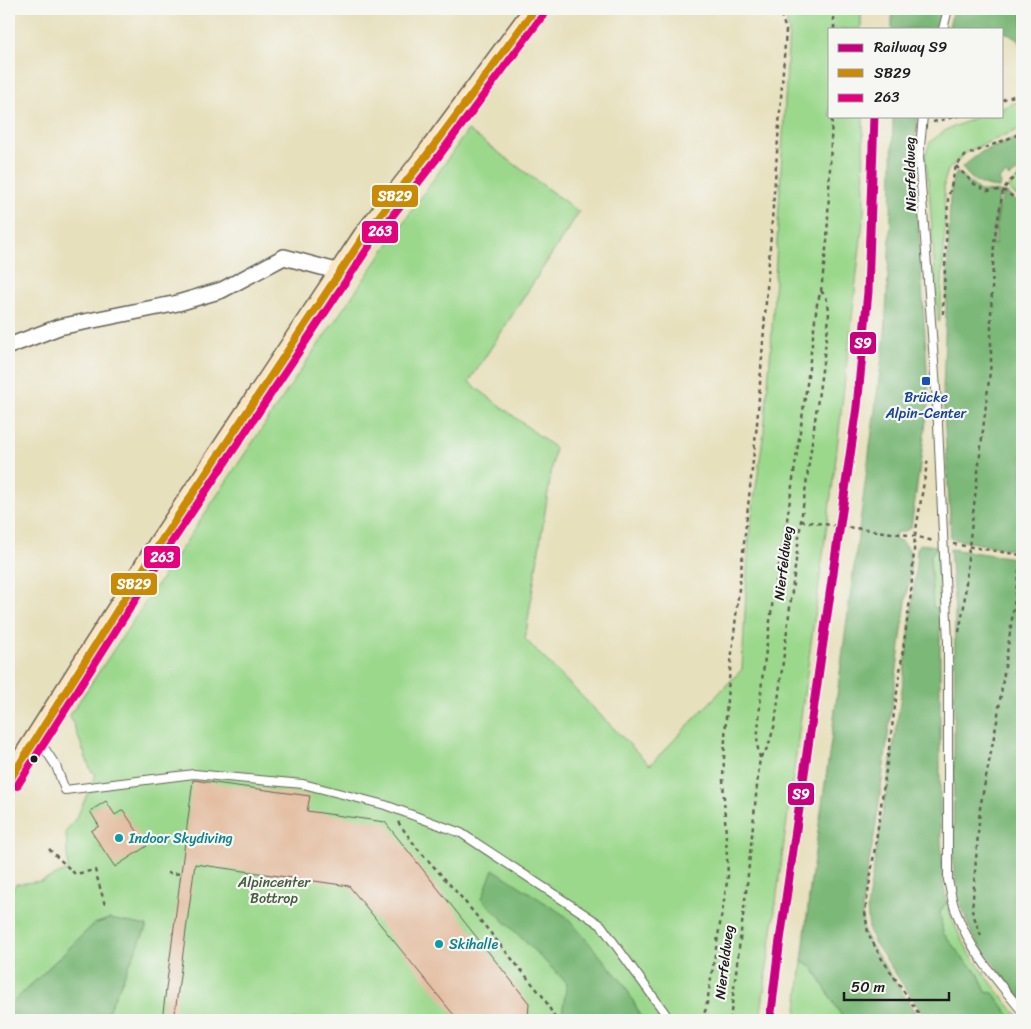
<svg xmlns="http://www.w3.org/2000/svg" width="1031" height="1029" font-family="Sriracha,sans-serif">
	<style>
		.green { fill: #9bd88c; stroke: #5c7a54 }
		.forest { fill: #7cb878; stroke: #4c6a4a }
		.building { fill: #e2ba9c }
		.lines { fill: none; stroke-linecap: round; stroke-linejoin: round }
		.lane-casing { stroke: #636154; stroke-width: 10 }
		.street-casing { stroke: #636154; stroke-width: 18 }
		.secondary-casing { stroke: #636154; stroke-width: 24 }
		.path { stroke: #636154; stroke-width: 2.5; stroke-dasharray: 4 4; stroke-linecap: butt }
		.lane { stroke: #fff; stroke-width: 8 }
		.street { stroke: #fff; stroke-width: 15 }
		.secondary { stroke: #fbe6c4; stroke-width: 21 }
		.bus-1-casing { stroke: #f6f6f2; stroke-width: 11 }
		.bus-2-casing { stroke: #f6f6f2; stroke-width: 11 }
		.bus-1 { stroke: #cb8a06; stroke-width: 8 }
		.bus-2 { stroke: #e5007d; stroke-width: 8 }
		.rail-1-casing { stroke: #f6f6f2; stroke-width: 12 }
		.rail-1 { stroke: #c7007f; stroke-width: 9 }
		.transit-dot { fill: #1a4fb4; stroke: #f6f6f2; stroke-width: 2 }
		.bus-dot { fill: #1c1c1c; stroke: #f6f6f2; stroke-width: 2 }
		.culture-dot { fill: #0f9aa8; stroke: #f6f6f2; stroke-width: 2 }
		.labels { text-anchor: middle; stroke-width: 4.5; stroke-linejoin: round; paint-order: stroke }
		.street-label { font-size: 14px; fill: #1c1c1c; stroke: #f6f6f2 }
		.transit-label { font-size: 14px; fill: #164399; stroke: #f6f6f2 }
		.culture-label { font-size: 14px; fill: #0d838f; stroke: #f6f6f2; text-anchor: start }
		.park-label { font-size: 14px; fill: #485e43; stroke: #f6f6f2 }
		.line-badge { stroke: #f6f6f2; stroke-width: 2 }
		.badge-label { font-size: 14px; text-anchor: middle; font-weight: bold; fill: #fff }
	</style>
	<rect width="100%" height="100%" fill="#f6f6f2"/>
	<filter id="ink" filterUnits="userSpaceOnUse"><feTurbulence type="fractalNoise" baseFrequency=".02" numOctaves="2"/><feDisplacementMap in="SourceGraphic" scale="10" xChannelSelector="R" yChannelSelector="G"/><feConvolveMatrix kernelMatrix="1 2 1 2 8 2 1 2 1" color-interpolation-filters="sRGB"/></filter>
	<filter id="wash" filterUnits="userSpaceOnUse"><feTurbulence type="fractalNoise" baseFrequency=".0096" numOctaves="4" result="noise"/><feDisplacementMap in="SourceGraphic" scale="20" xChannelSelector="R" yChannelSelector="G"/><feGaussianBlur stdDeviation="1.12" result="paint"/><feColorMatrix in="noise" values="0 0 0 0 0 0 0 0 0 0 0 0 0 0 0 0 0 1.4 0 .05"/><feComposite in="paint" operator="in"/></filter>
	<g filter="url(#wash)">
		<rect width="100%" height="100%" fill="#e7e0bd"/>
		<path class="green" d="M824,9H861V29H830V116H863L864,212L835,466L760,1020H643L624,984L482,899L567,983L561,1020H104L147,926L109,919L94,924L9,1006V896L16,884L42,881L68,870L66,831L78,815L96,774L91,771L70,715L309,358L468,130L579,212L469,382L555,448L525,639L650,765L742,669L749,536L764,431L771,347L789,30L785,16H824Z
			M1022,100V128L968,151L948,170L944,183L945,230L940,321L938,322L929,187L925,156L930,142L946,130L980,116H1002V108Z
			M1022,174V200L1009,190L1010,185Z
			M937,546L940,609L933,607L930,557Z
			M947,901C957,946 993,984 1021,1020H1013L993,993L986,991L978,973L966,962L943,933L940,912Z
			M802,961L812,966L844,1020H796Z"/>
		<path class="forest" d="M782,9H824V16H785Z
			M892,9H944L939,29H892Z
			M954,9H1022V49L1019,41L1005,32H1002V29H948Z
			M893,116H918L914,154L929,401L911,528L903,532H896L895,540L901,541L909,549L911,565C899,651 888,738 876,825C872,855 855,910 866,937L920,1020H844L812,966L802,961L811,879L828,763L885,334L891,215Z
			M1022,136V169L1009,177L1006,174L999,179L1001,184L999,188C982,187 971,181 962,167L983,151Z
			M957,172L980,191L1000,192L992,244H995C996,227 997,207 1005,192L1022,206V551L951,539L943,391L950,199L952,182Z
			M919,544L937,546L930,557L933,607L940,609V820L943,882L947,901L940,912L943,933L966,962L978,973L986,991L993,993L1013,1020H927L874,942L869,931L867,908C886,789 909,669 917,548Z
			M950,549L1022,559V1001L972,935L959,900L953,864L955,613Z
			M493,869L567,917L624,984L643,1020H561L567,983L482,899Z
			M109,919L147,926L104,1020H9V1006L94,924Z"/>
		<g id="blocks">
			<path class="building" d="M193,780L310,796L307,811L385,822L529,1003L528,1020H458L349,886L195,864L174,1020H162Z
				M106,801L115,815L123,810L147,846L115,867L91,831L99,826L90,811Z"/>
		</g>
	</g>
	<g filter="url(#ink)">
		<use href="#blocks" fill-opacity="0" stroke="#636154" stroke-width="1"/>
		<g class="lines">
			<g class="lane-casing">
				<path id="lane" d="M943,29L948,9
					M923,116L919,157L937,403L948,642V880C951,892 952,904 957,914C970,950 998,982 1022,1011
					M39,740L56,766L65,790L194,774L303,784L385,805L461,833L601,925L665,1013L667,1020"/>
			</g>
			<g class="street-casing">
				<path id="street" d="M9,346L59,327L178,303L222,290L284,257L340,272"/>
			</g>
			<g class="secondary-casing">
				<path id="secondary" d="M9,781L160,543L364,236L430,151L535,9"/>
			</g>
			<path class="path" d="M834,9V29
				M1002,100L1022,93
				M933,122L958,116
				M956,166L974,184L987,191L1003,190L1022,203
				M943,314L948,199L956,166L965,156L1022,133
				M801,521L915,536L933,541
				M953,544L1021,555
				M959,632L964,606L969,547L991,363V314L994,242L1003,190L1009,182L1022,171
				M760,758L757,744L762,680L773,599L787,520L807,384L817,304L821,291L827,241L832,116
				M398,822L417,848L461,897L544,998L556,1020
				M9,848L15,852
				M49,849L75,874L95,870L105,905
				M167,873L182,874
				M981,936L972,911L980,808L997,721L1022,551
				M701,1020L706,1009L728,876L723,779L727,698L757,424L786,30L779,9
				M730,1020L747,884L759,766L760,758L768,747L775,724L801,521L828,327C829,314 831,301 821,291
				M923,1020L880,956L868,933L865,912L876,841L911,593L915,536L928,458"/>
			<use href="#lane" class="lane"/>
			<use href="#street" class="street"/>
			<use href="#secondary" class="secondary"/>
			<g class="bus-1-casing">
				<path id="bus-1" d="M9,781L160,543L364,236L430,151L535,9"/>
			</g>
			<g class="bus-2-casing">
				<path id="bus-2" d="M17,786L168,548L372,242L438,157L543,15"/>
			</g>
			<use href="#bus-1" class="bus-1"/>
			<use href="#bus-2" class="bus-2"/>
			<g class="rail-1-casing">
				<path id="rail-1" d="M770,1020L779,947L857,407L868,292L874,116"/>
			</g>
			<use href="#rail-1" class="rail-1"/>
		</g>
	</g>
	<rect class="transit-dot" x="921" y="376" width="10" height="10" rx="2.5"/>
	<circle class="bus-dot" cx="34" cy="759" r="4.5"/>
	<g class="culture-dot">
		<circle cx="119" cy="838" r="5"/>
		<circle cx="439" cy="944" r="5"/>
	</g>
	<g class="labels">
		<g class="street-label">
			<text transform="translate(910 174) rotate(-91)" y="5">Nierfeldweg</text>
			<text transform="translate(783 563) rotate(-83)" y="5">Nierfeldweg</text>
			<text transform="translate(724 962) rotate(-83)" y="5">Nierfeldweg</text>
		</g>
		<g class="transit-label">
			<text x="926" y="402">Brücke<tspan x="926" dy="16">Alpin-Center</tspan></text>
		</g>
		<g class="culture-label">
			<text x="129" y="843">Indoor Skydiving</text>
			<text x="449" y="949">Skihalle</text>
		</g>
		<g class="park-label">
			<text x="274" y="887">Alpincenter<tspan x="274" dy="16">Bottrop</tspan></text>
		</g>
	</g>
	<g class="line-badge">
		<rect x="371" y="184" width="48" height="24" rx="5" fill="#cb8a06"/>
		<rect x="361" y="220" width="38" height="24" rx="5" fill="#e5007d"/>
		<rect x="849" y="331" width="28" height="24" rx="5" fill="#c7007f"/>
		<rect x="143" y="545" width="38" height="24" rx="5" fill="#e5007d"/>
		<rect x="110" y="572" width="48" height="24" rx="5" fill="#cb8a06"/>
		<rect x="787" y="782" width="28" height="24" rx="5" fill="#c7007f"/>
	</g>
	<g class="badge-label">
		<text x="395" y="201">SB29</text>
		<text x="380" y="236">263</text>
		<text x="863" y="348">S9</text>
		<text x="162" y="562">263</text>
		<text x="134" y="589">SB29</text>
		<text x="801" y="799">S9</text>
	</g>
	<rect width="1031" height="1029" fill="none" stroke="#f6f6f2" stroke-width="30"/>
	<rect x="828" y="28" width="175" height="90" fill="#f6f6f2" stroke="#9f9f9c"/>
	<rect x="838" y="44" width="25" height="8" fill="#c7007f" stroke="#9f9f9c"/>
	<text x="874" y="52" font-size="15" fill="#1c1c1c">Railway S9</text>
	<rect x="838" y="69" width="25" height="8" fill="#cb8a06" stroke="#9f9f9c"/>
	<text x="874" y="78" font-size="15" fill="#1c1c1c">SB29</text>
	<rect x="838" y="94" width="25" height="8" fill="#e5007d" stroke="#9f9f9c"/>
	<text x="874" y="102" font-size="15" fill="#1c1c1c">263</text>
	<path d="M844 992v8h105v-8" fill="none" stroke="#1c1c1c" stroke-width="2.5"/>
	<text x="851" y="992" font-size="15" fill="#1c1c1c" stroke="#f6f6f2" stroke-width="4" paint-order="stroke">50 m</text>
</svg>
